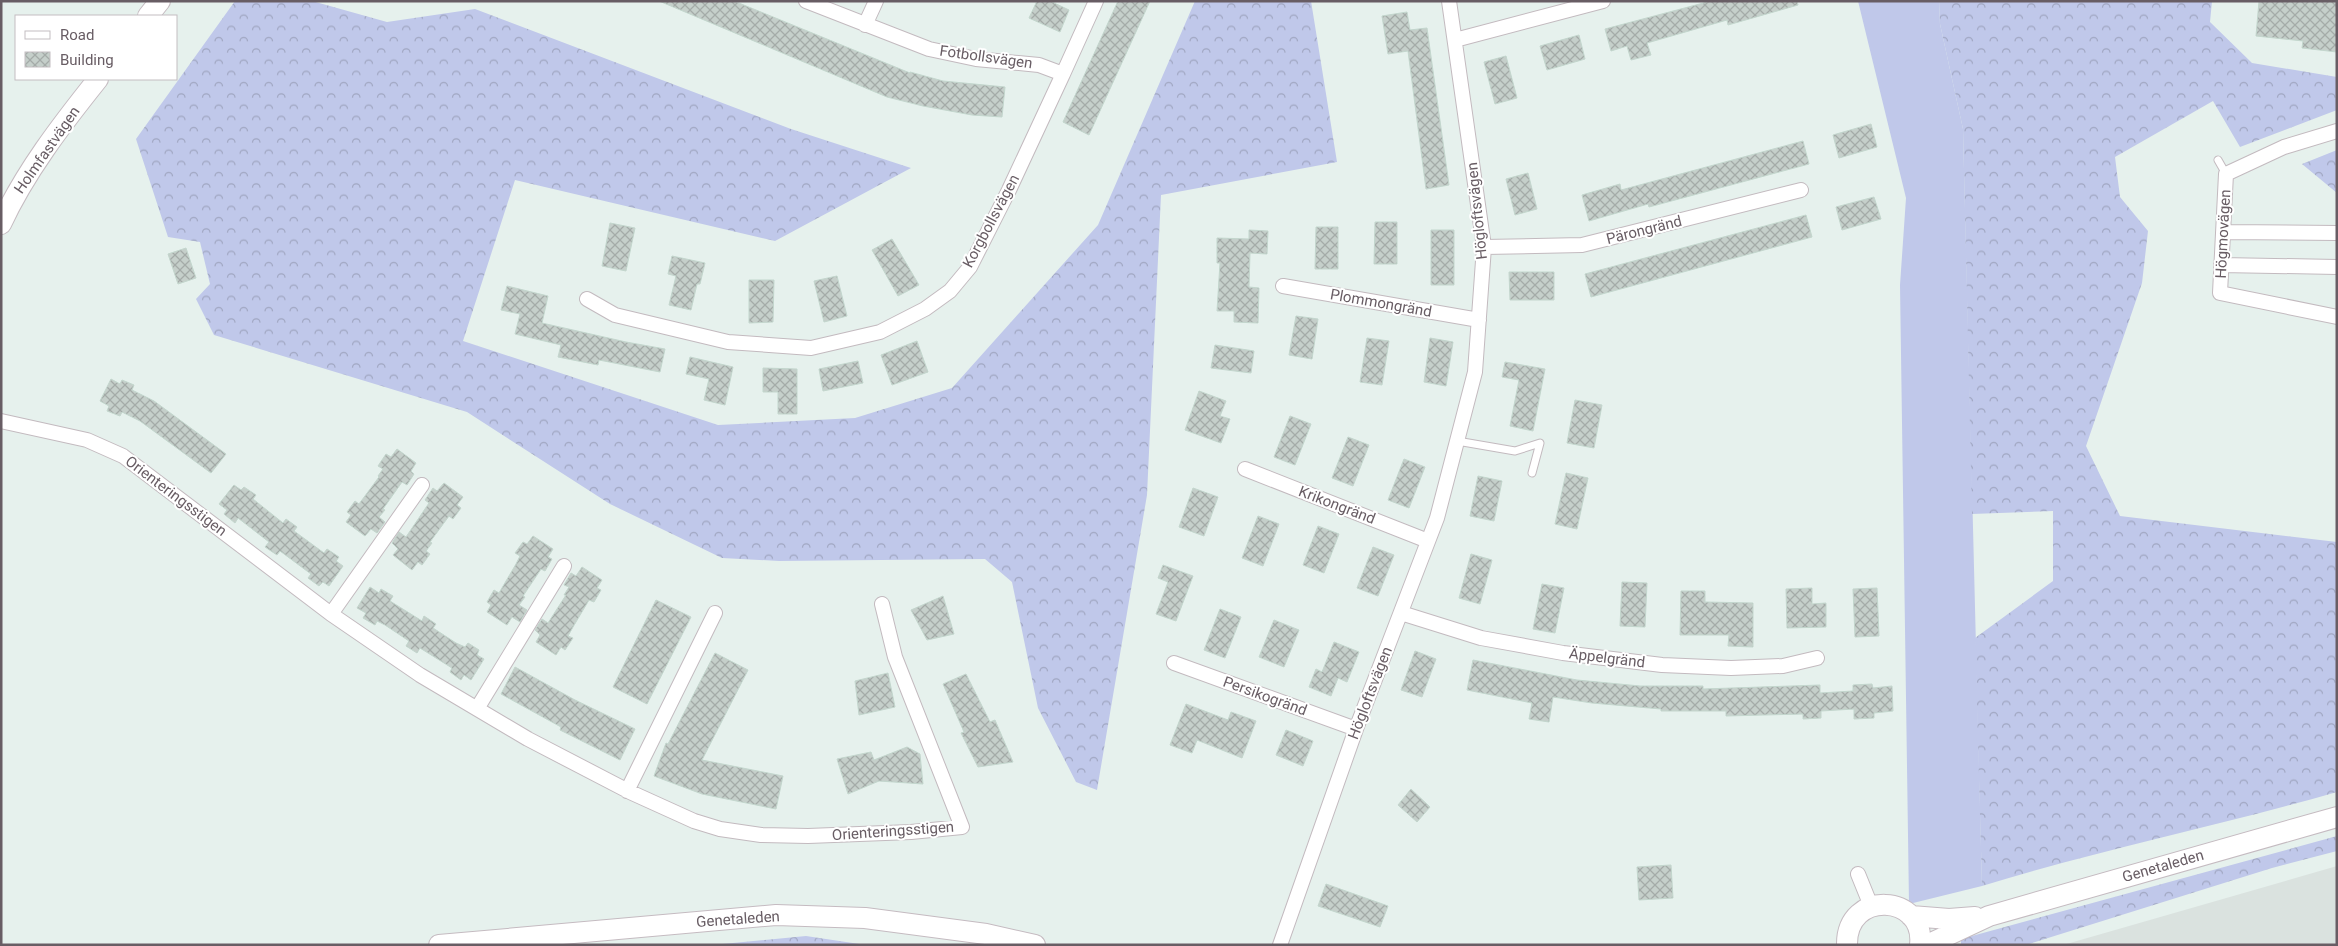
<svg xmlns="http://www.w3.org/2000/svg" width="2338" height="946" font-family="Roboto,sans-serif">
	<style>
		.industrial { fill: #dae2df }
		.grass { fill: #c0c8ea }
		.forest { fill: url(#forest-crowns) }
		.building { fill: url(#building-cross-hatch); stroke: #c3d6cd }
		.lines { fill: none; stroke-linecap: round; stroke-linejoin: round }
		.lane-casing { stroke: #c3babf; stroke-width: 9 }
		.street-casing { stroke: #c3babf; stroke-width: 16 }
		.secondary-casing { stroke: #c5bbc1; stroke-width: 22 }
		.lane { stroke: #fff; stroke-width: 7 }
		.street { stroke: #fff; stroke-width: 14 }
		.secondary { stroke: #fff; stroke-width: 20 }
		.labels { text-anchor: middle; stroke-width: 4; stroke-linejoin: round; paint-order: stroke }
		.street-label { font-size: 15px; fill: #685d64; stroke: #fff }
	</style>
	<defs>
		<pattern id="forest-crowns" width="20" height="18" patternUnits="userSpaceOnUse" patternTransform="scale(1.25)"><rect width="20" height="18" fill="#c0c8ea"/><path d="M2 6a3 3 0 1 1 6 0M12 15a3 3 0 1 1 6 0" fill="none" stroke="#a0a6c1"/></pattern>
		<pattern id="building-cross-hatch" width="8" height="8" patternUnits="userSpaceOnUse" patternTransform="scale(1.25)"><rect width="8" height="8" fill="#c5cfca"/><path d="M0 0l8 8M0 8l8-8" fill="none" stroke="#a4aba8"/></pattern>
	</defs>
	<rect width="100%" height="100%" fill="#e6f1ed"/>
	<path class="industrial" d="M2337,866V945H2063Z"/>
	<path class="grass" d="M1858,1H1939L1940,24L1963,129L1982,886L1909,904L1900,285L1906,198Z"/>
	<path class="forest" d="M235,1H312L387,22L475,9L791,129L911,168L775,241L515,180L463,341L718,425L855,418L952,388L1098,225L1195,1H1311L1337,162L1161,195L1147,495L1097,790L1076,782L1038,708L1012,582L985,559L779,561L722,558L610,504L467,412L214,335L196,299L210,284L200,242L168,237L136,139Z
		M1939,1H2212L2210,22L2252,63L2337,77V110L2240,147L2213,101L2115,157L2120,197L2148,231L2142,283L2086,446L2120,516L2337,542V792C2219,826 2099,850 1982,886L1975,638L2053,581V511L1972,514L1963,129L1940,24Z
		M2337,150V193L2302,164Z
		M2337,836V851L2272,868L2026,945H1961V939Z
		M806,936L866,945H712Z"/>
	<path class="building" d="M659,1H734L910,73V72L943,81L1005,87L1002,117L972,115L923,106L887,97Z
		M1037,1H1050L1069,10L1060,32L1029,18Z
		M1118,1H1150L1089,135L1063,122Z
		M1711,1H1797L1798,5L1728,25L1727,20L1647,43L1651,55L1631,60L1627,46L1611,51L1605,29Z
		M2259,1H2337V52L2302,48L2303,41L2256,36Z
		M1407,12L1410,30L1427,28L1449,185L1426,189L1408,51L1388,54L1382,16Z
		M1579,35L1585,59L1547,70L1540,46Z
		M1506,56L1517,98L1495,104L1484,62Z
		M1871,124L1877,147L1839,158L1833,135Z
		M1803,141L1809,164L1649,207L1648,204L1589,221L1582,195L1620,184L1621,190Z
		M1528,173L1537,209L1515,215L1506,179Z
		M1874,197L1881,219L1842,230L1836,207Z
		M1806,215L1812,237L1591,297L1585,274Z
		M1375,222H1397V264H1374Z
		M610,223L635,228L626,271L602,266Z
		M1316,227H1338V269H1315Z
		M1249,230L1268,231L1267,254L1250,253L1249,287L1259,288L1258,323L1234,322V311H1217L1220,263H1217V238L1249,239Z
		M1431,230H1454V285H1431Z
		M892,239L919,285L898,296L872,250Z
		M186,248L196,278L178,284L168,254Z
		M672,256L705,263L700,284H697L691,310L669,305L676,276L668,274Z
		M1509,272H1554V300H1510Z
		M837,276L847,316L824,322L814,281Z
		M749,280H774L773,322L749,323Z
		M507,286L548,296L542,323L626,342L665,349L660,372L599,360L598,365L558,357L561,345L515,334L520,314L501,310Z
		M1296,316L1318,319L1312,359L1289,355Z
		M1367,338L1389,341L1382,385L1360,382Z
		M1430,338L1453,342L1446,386L1424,382Z
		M917,341L928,372L892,385L881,355Z
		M1215,345L1254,351L1251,373L1211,368Z
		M690,357L733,367L725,405L704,400L709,379L686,374Z
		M858,361L863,383L823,391L819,369Z
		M1505,362L1545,369L1533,431L1510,426L1519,380L1502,377Z
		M763,368L797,369V414H778V392H763Z
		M111,379L120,384L122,380L134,385L132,390L154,401L226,454L211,473L140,421L122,412L120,416L107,411L109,406L100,401Z
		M1199,391L1226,401L1220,416L1230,419L1221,443L1185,430Z
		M1575,400L1602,405L1594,448L1567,443Z
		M1290,416L1311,424L1295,465L1274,457Z
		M1348,437L1369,445L1353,486L1332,478Z
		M397,449L416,463L411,471L414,474L407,485L402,482L383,509L385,510L379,517L385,522L377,533L371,529L365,536L346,522L351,515L347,512L355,501L359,504L379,477L378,476L383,469L378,466L386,454L391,457Z
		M1404,459L1425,467L1409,508L1388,500Z
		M1566,473L1588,478L1577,529L1555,524Z
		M1478,476L1502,481L1494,521L1470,516Z
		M444,483L463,497L457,505L461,508L453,519L449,516L430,542L432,543L426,551L430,554L422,565L418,562L412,570L393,555L398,549L392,543L399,532L406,537L429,503L425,500L433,488L437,491Z
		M234,485L241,490L244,487L256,495L253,499L283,523L286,519L297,527L294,531L324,553L327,549L339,557L336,561L343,566L329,586L323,582L319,586L308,578L311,574L280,551L277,555L265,547L269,542L238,518L235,523L224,514L227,510L219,504Z
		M1193,488L1218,497L1204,536L1179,527Z
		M1258,516L1279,524L1263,566L1242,558Z
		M1318,526L1339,534L1324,573L1303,565Z
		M533,536L553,549L548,557L552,559L545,571L541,569L523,596L525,597L519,605L527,610L520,622L512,617L507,625L487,612L491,605L487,602L494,590L499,593L516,564L520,556L515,553L523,542L527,544Z
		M1373,547L1394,555L1378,596L1357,588Z
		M1471,554L1492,560L1480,604L1459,598Z
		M1163,565L1193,576L1176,621L1156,614L1168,582L1158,578Z
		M582,567L602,580L597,588L601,590L594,602L589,600L573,627L568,636L573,638L565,650L561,647L556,655L536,642L540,635L535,630L542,619L548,623L566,595H564L569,587L564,585L571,573L576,576Z
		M1622,582L1647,583L1645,627L1620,626Z
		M1542,584L1564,588L1555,633L1533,629Z
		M370,587L379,593L381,589L393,596L390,601L422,621L424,616L436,624L433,628L456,643L465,647L468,643L479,650L477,655L484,659L471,680L464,675L461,680L450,672L452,668L420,648L417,653L406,646L409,641L385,625L377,621L375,625L363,618L366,613L357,608Z
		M1812,588V604L1826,603V627L1787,628L1786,589Z
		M1877,588L1879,636L1855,637L1853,589Z
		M1681,591H1705V602L1753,603V647L1728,646L1729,635H1680Z
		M943,596L954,634L927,640L911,610Z
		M656,600L691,617L647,704L613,687Z
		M1220,609L1241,617L1225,658L1204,650Z
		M1274,620L1299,630L1284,667L1259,657Z
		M1334,642L1359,652L1347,682L1338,678L1331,696L1309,687L1316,669L1322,672Z
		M1415,651L1436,659L1422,697L1401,690Z
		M715,653L748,670L702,760L783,776L776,809L702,794L654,776L666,743L668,744Z
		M1473,660L1577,680L1640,686H1703V689L1820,685V693L1853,691V685L1872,684L1873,688L1892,686L1893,711L1874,713V718L1854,719V709L1821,711V718L1803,719V714L1726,716V711H1661V709L1592,703L1553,697L1549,722L1529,719L1532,703L1467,690Z
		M515,667L575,700L635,729L620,760L560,730L561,727L501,694Z
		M888,673L895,707L859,715L855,681Z
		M966,674L990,722L995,720L1013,762L978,767L961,733L964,732L943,684Z
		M1186,704L1228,720L1231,712L1256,721L1242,758L1197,740L1192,753L1170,745Z
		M1286,730L1313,741L1303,766L1276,755Z
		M907,747L920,754L923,784L879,781L848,794L837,759L871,752L874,760Z
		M1411,789L1430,807L1417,822L1398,805Z
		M1671,865L1673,898L1639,900L1637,867Z
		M1326,884L1388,906L1380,927L1318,906Z"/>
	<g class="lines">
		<g class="lane-casing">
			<path id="lane" d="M2218,160L2226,174
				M1457,441L1515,451L1540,443L1532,473"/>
		</g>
		<g class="street-casing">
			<path id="street" d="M806,1L929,49L976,59L1039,65L1063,74L1096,1
				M865,25L876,1
				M1455,40L1603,1
				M2337,131L2284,147L2226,174L2220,293L2337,317
				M2223,232L2337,233
				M1484,247L1582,245L1801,190
				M2221,265L2337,267
				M1283,286L1479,320
				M587,299L615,315L728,342L811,348L880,332L925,309L950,291L970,267L1009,190L1063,74
				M1,421L87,440L123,456L331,614L420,675L528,739L630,792L694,821L720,829L761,835L808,836L911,832L962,827L895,657L882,604
				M1245,469L1428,541
				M1401,613L1481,638L1563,653L1662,665L1731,668L1783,666L1817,658
				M331,614L422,485
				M1174,663L1356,729
				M478,707L564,566
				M627,791L715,613
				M1858,874L1871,906
				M1280,945L1356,729L1437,518L1475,372L1484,247L1449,1"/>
		</g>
		<g class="secondary-casing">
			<path id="secondary" d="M148,16L160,1
				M1,224C25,172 62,124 98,79
				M1911,916L1949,919L1975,917
				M439,945L776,915L865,918L986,934L1035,945
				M1847,945C1846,889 1926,894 1920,945
				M1927,945L1989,916L2337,817"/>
		</g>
		<use href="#lane" class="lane"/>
		<use href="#street" class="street"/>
		<use href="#secondary" class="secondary"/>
	</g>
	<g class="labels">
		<g class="street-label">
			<text transform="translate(986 57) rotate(8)" y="5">Fotbollsvägen</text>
			<text transform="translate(47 150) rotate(-55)" y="5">Holmfastvägen</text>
			<text transform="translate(1477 211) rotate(-96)" y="5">Högloftsvägen</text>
			<text transform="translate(991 221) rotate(-62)" y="5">Korgbollsvägen</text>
			<text transform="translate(1644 230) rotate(-14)" y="5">Pärongränd</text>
			<text transform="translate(2223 234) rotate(-87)" y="5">Högmovägen</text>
			<text transform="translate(1381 303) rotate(10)" y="5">Plommongränd</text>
			<text transform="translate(176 496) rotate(37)" y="5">Orienteringsstigen</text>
			<text transform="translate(1337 505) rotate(21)" y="5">Krikongränd</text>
			<text transform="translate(1607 658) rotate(7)" y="5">Äppelgränd</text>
			<text transform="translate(1370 693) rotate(-69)" y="5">Högloftsvägen</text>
			<text transform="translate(1265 696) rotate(20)" y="5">Persikogränd</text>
			<text transform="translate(893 831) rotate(-4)" y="5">Orienteringsstigen</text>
			<text transform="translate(2163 866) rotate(-16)" y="5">Genetaleden</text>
			<text transform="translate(738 919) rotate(-4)" y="5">Genetaleden</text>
		</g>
	</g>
	<rect width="2338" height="946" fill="none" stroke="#685d64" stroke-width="5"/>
	<rect x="15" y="15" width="162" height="65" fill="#ffffff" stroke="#c3bec1"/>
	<rect x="25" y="31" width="25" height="8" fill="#ffffff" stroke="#c3bec1"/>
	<text x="60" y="40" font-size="15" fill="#685d64">Road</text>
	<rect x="25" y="52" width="25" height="15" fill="url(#building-cross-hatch)" stroke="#c3bec1"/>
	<text x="60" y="65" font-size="15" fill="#685d64">Building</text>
</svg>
